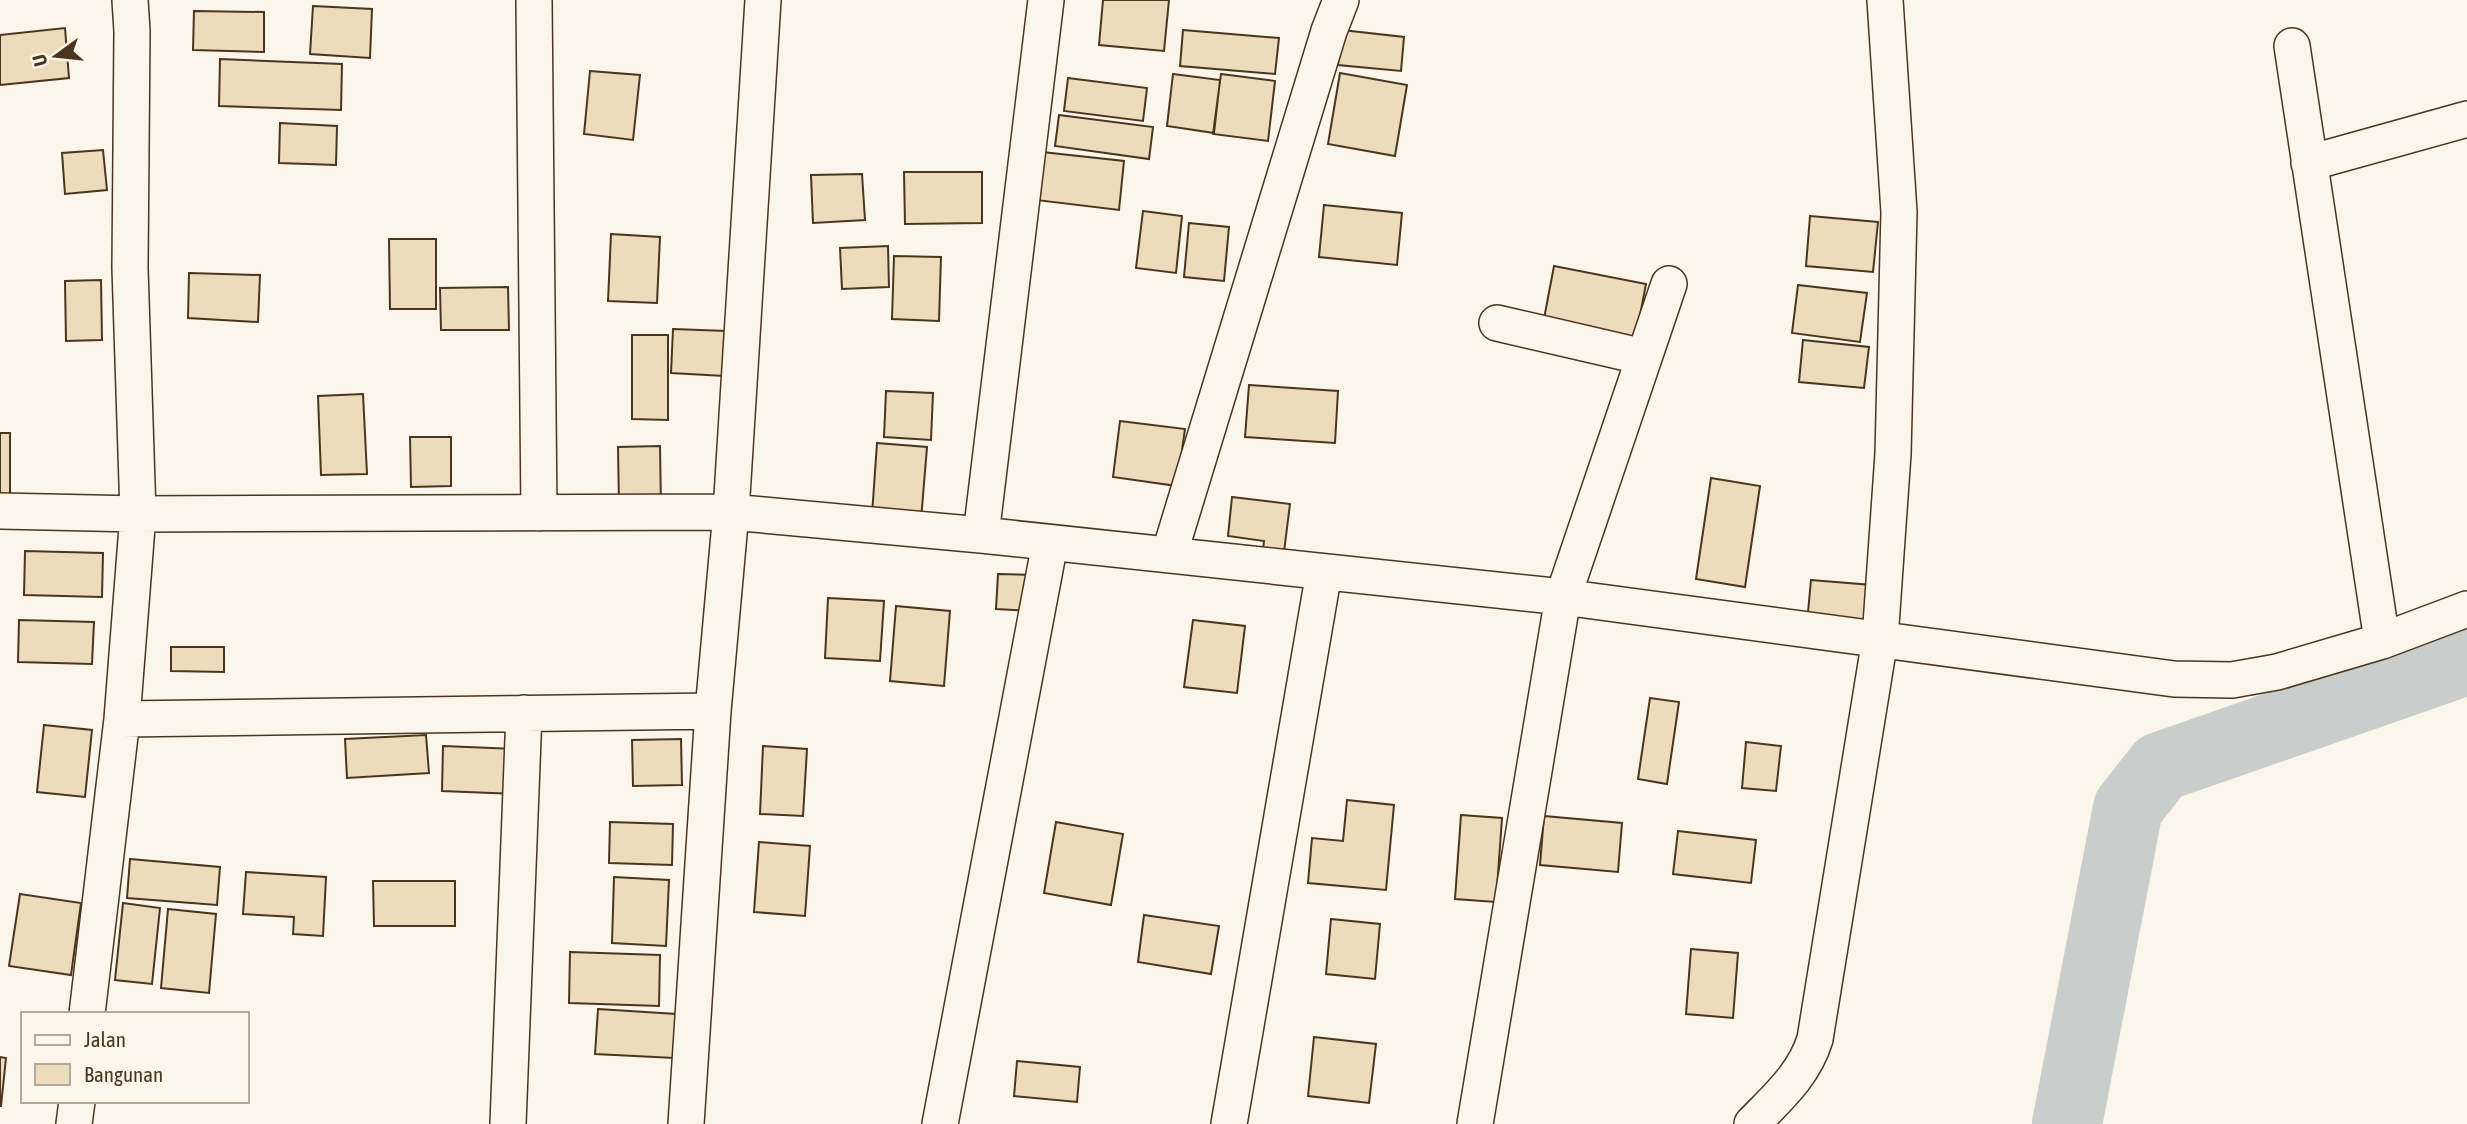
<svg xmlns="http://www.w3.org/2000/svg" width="2467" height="1124" font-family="'Asap Condensed',sans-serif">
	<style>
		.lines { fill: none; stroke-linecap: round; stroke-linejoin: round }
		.river { stroke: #c9cecd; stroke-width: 70 }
		.building { fill: #ecdcbc; stroke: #4a3520; stroke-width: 2 }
		.street-casing { stroke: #4a3520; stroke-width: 38 }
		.street { stroke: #fbf6e9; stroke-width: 35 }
	</style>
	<rect width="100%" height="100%" fill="#fbf6e9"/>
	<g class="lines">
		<path class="river" d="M2067,1124L2128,808L2160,767L2467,660"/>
	</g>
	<path class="building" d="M1103,0H1169L1164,51L1099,45Z
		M313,6L372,9L370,58L310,54Z
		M194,11L264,12V52L193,50Z
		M65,28L69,78L0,85V35Z
		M1183,30L1279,38L1275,74L1180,66Z
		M1342,30L1404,37L1401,71L1338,65Z
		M220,59L342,64L341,110L219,106Z
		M590,71L640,75L633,140L584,134Z
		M1340,73L1407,85L1395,156L1328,144Z
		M1173,74L1220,80L1214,133L1167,126Z
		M1221,74L1275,81L1268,141L1213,134Z
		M1068,78L1147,88L1143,121L1064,111Z
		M1059,115L1153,127L1149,159L1055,146Z
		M280,123L337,126L336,165L279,163Z
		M103,150L107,190L65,194L62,153Z
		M1042,152L1124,161L1119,210L1036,200Z
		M904,172H982V223L905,224Z
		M862,174L865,220L813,223L811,175Z
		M1324,205L1402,213L1397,265L1319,257Z
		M1143,211L1182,216L1176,273L1136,268Z
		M1810,216L1878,222L1873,272L1806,266Z
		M1189,223L1229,227L1224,281L1184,277Z
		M611,234L660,237L657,303L608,301Z
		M389,239H436V309H390Z
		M888,246L889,287L842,289L840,248Z
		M894,256L941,257L939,321L892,319Z
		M1554,266L1646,284L1635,342L1543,324Z
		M189,273L260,275L258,322L188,318Z
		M101,280L102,340L66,341L65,281Z
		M1798,285L1867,293L1860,342L1792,333Z
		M508,287L509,330H441L440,288Z
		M673,329L727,331L724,376L671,373Z
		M632,335H668V420L632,419Z
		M1803,340L1869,347L1864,388L1799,382Z
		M1249,385L1338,391L1335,443L1245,437Z
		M886,391L933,393L931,440L884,437Z
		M363,394L367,474L321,475L318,396Z
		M1120,421L1185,429L1177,486L1113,477Z
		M0,433H10V495H0Z
		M410,437H451V486L411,487Z
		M877,443L927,447L921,520L872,515Z
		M660,446L661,507H619L618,447Z
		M1711,478L1760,486L1745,587L1696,579Z
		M1232,497L1290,504L1283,560L1262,558L1264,541L1228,536Z
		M25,551L103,553L102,597L24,595Z
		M998,574L1037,575L1035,611L996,609Z
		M1811,580L1872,585L1869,629L1807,623Z
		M828,598L884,601L880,661L825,658Z
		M896,606L950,611L944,686L890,681Z
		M19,620L94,622L92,664L18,662Z
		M1193,620L1245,626L1237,693L1184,687Z
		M171,647H224V672L171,671Z
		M1650,698L1679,702L1667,784L1638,779Z
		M44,725L92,730L85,797L37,792Z
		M426,735L429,773L347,778L345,739Z
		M681,739L682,785L633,786L632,740Z
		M1746,742L1781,746L1776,791L1742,788Z
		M443,746L516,749L514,794L442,791Z
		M763,746L807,749L803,816L760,814Z
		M1347,800L1394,805L1386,890L1308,883L1312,838L1343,841Z
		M1461,815L1502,818L1496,902L1455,899Z
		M1544,816L1622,823L1618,872L1540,865Z
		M610,822L673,824L672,865L609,863Z
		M1056,822L1123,834L1111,905L1044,893Z
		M1678,831L1756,840L1751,883L1673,874Z
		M759,842L810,846L805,916L754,912Z
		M130,859L220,867L217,905L127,898Z
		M246,872L326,877L323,936L293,934L294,917L243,914Z
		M614,877L669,880L666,946L612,943Z
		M373,881H455V926H374Z
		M20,894L81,903L71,975L9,966Z
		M123,903L160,908L152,984L115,980Z
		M168,909L216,914L209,993L161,988Z
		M1144,915L1219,926L1211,974L1138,962Z
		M1331,919L1380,924L1375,979L1326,974Z
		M1691,949L1738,953L1733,1018L1686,1014Z
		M570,952L660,955L659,1006L569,1003Z
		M598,1009L676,1014L674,1058L595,1054Z
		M1314,1037L1376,1044L1369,1103L1308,1096Z
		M0,1057L6,1058L1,1106H0Z
		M1017,1061L1080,1067L1077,1102L1014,1096Z"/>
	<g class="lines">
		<g class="street-casing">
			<path id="street" d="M534,0L539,513
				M2292,46L2382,641
				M2309,163L2467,119
				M1497,323L1644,357
				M0,511L138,514L731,512L981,535L1563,597L2174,679L2232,680L2277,672L2382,641L2467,609
				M981,535L1046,0
				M1169,555L1329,31L1341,0
				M122,719L713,711
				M87,1014L122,719L138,514L130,268L132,31L130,0
				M74,1124L77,1101
				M508,1124L524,713
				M686,1124L713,711L731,512L763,0
				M940,1124L1050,543
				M1229,1124L1324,572
				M1475,1124L1563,597L1669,284
				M1752,1124C1777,1098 1804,1075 1815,1039L1880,639L1893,454L1899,212L1885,0"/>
		</g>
		<use href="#street" class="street"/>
	</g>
	<rect x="21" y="1012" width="228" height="91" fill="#fbf6e9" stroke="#b4a999" stroke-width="2"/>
	<rect x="35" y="1035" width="35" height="10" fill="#fbf6e9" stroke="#b4a999" stroke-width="2"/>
	<text x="84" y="1047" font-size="21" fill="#4a3520">Jalan</text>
	<rect x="35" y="1064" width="35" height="21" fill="#ecdcbc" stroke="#b4a999" stroke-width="2"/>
	<text x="84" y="1082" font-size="21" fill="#4a3520">Bangunan</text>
	<g transform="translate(56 56) rotate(255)" stroke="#fbf6e9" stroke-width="5" paint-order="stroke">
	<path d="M0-5L12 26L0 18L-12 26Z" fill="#4a3520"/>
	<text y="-10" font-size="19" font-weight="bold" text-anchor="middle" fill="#4a3520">U</text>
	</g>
</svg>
